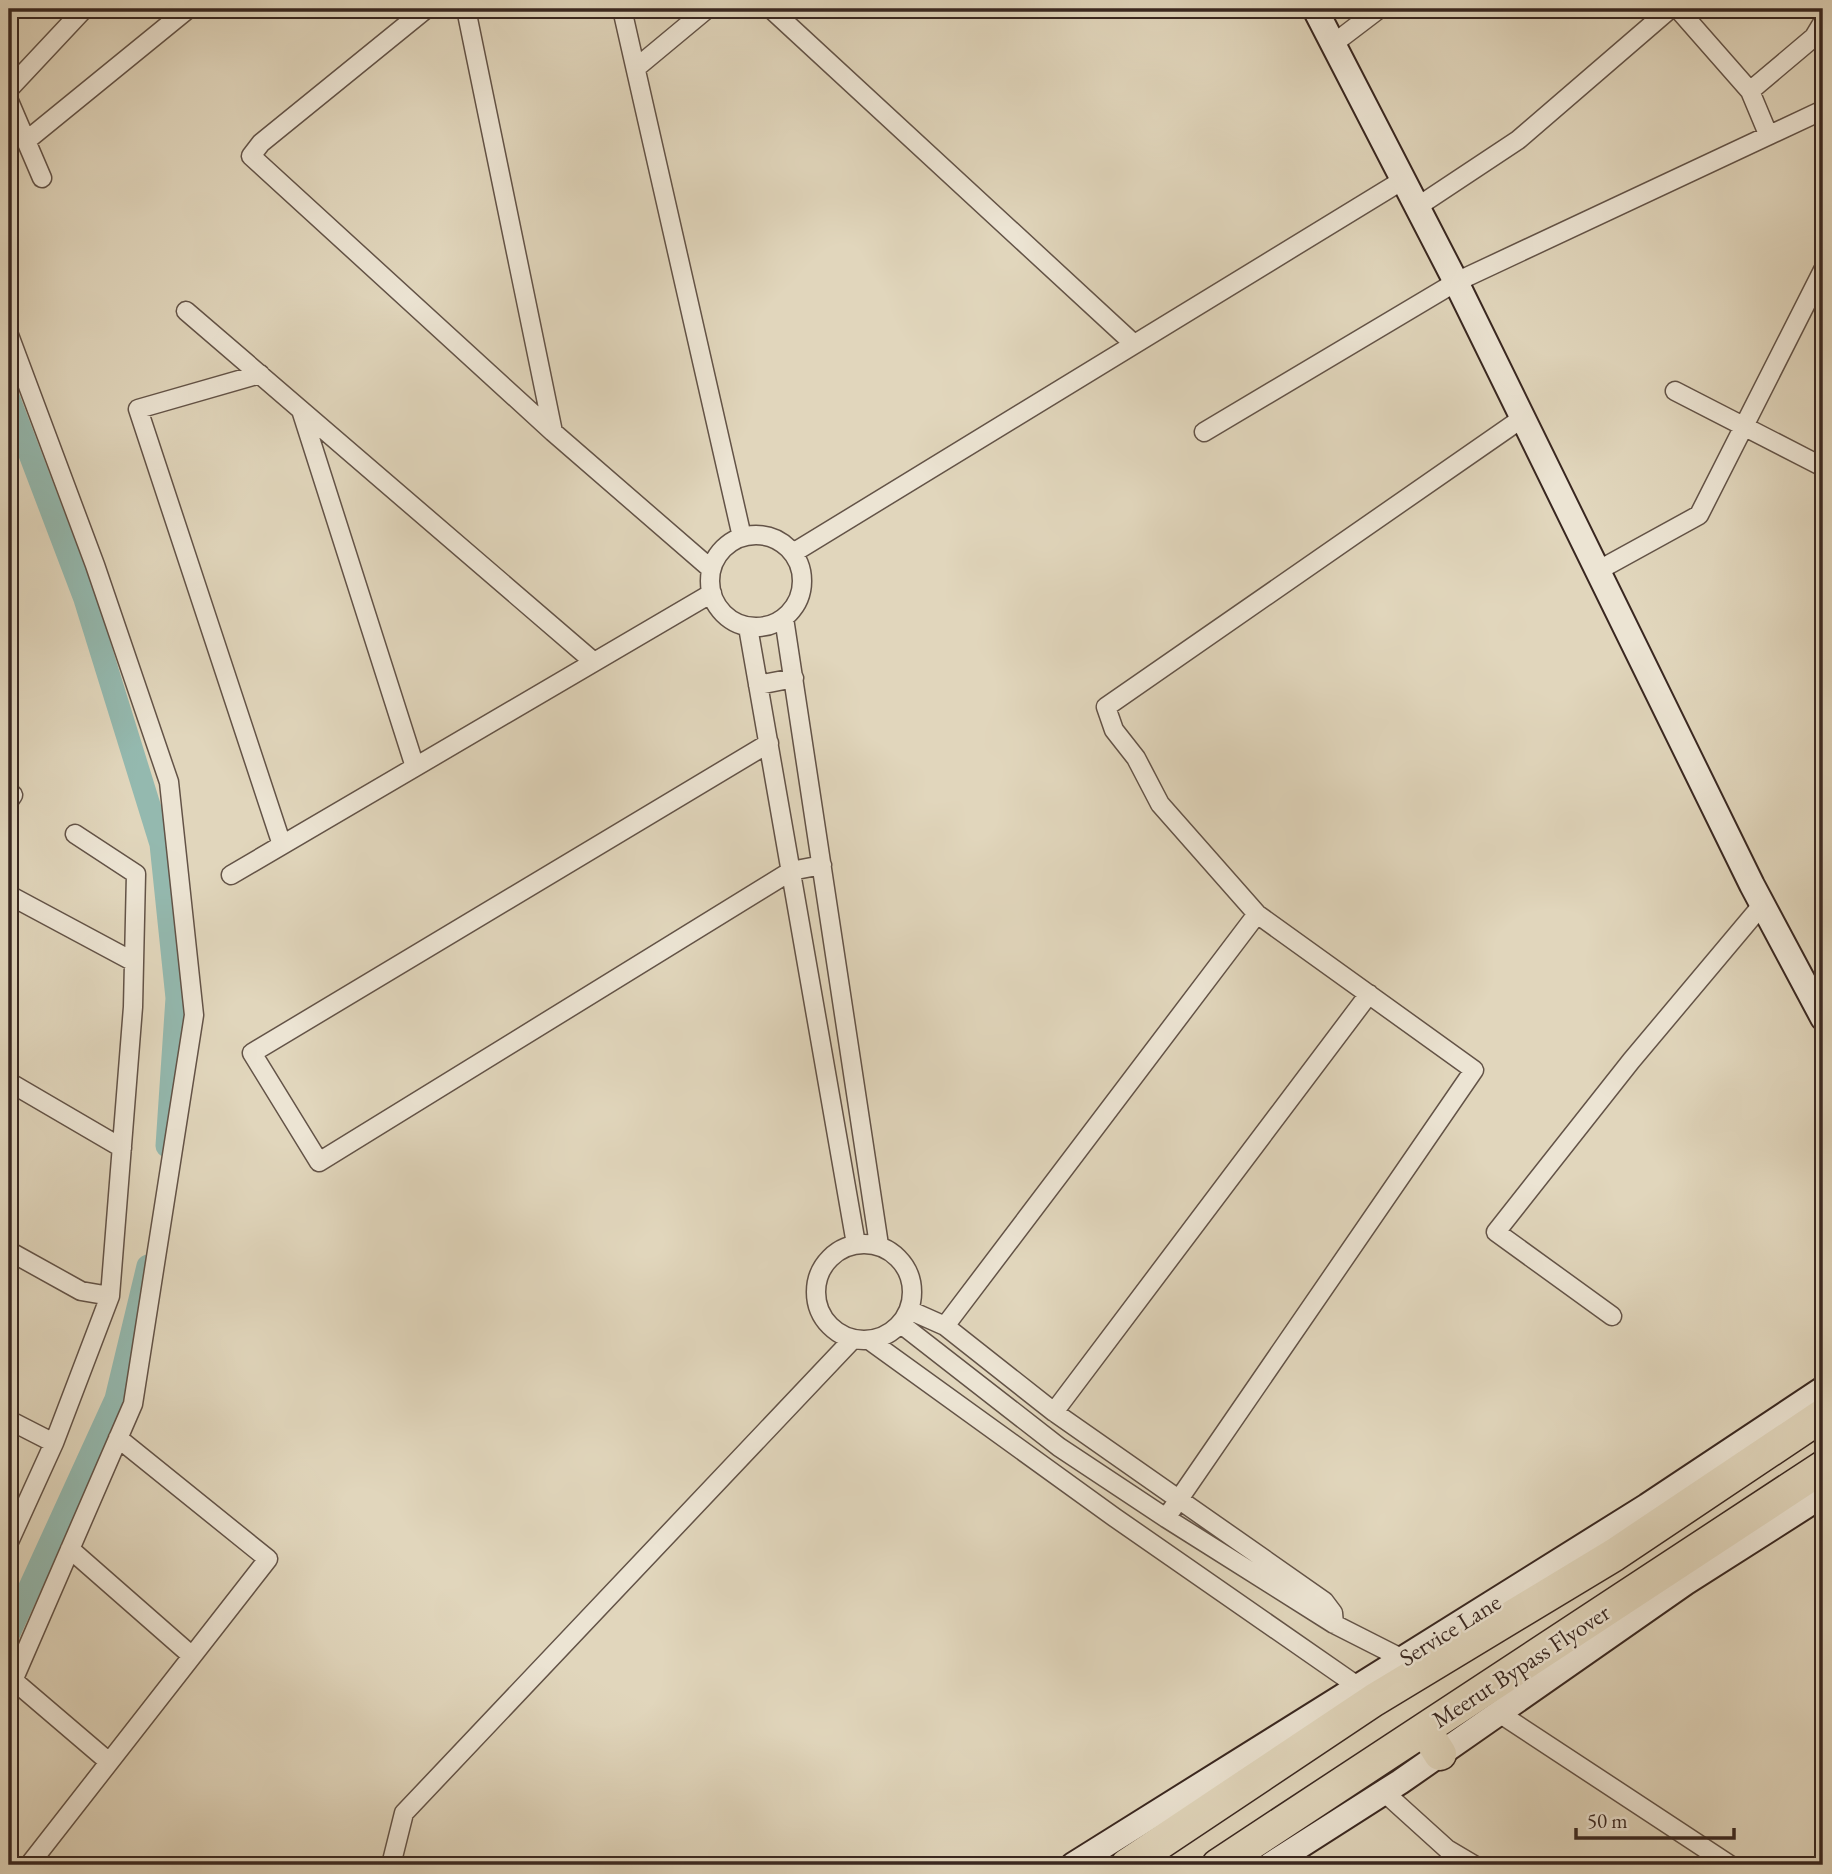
<svg xmlns="http://www.w3.org/2000/svg" width="1832" height="1874" font-family="'EB Garamond',serif">
	<style>
		.lines { fill: none; stroke-linecap: round; stroke-linejoin: round }
		.canal { stroke: #94b9af; stroke-width: 23 }
		.street-casing { stroke: #635347; stroke-width: 21 }
		.secondary-casing { stroke: #392720; stroke-width: 28 }
		.highway-casing { stroke: #392720; stroke-width: 35 }
		.street { stroke: #ece4d3; stroke-width: 18 }
		.secondary { stroke: #ece4d3; stroke-width: 24 }
		.highway { stroke: #e1d6bc; stroke-width: 32 }
		.labels { text-anchor: middle; stroke-width: 5; stroke-linejoin: round; paint-order: stroke }
		.street-label { font-size: 24px; fill: #392720; stroke: #ece4d3 }
	</style>
	<rect width="100%" height="100%" fill="#e1d6bc"/>
	<filter id="stains"><feTurbulence type="fractalNoise" baseFrequency=".00286" numOctaves="4"/><feColorMatrix values="0 0 0 0 .2 0 0 0 0 .09 0 0 0 0 .02 0 0 0 .5 -.17"/></filter>
	<radialGradient id="worn" r=".72"><stop offset=".6" stop-color="#630" stop-opacity="0"/><stop offset="1" stop-color="#630" stop-opacity=".3"/></radialGradient>
	<g class="lines">
		<path class="canal" d="M9,399L85,599L161,844L177,998L167,1146
			M9,1633L116,1399L148,1266"/>
		<g class="street-casing">
			<path id="street" d="M426,9L261,143L251,156L553,432L711,569
				M466,9L553,432
				M622,9L742,537
				M771,9L1134,344
				M1678,9L1750,91L1768,134
				M1333,44L1379,9
				M636,68L707,9
				M9,89L84,9
				M1750,91L1814,37L1823,22
				M9,101L42,178
				M26,141L188,9
				M1417,207L1518,140L1670,9
				M186,311L594,662
				M9,335L95,565L169,782L194,1015L133,1404L9,1690
				M260,374L138,409L282,845
				M1675,391L1821,466
				M301,410L415,767
				M1204,432L1456,282L1823,110
				M710 581a46 46 0 1 1 92 0a46 46 0 1 1-92 0Z
				M793,553L1403,180
				M1599,570L1699,515L1823,270
				M784,618L879,1245
				M748,627L856,1244
				M758,685L794,678
				M769,743L252,1053L319,1162L791,871L822,865
				M9,792L13,795L9,801
				M231,875L712,593
				M9,895L134,962
				M9,1082L122,1148
				M816 1292a48 48 0 1 1 96 0a48 48 0 1 1-96 0Z
				M9,1251L81,1291L110,1296
				M909,1310L945,1326L1054,1412L1324,1601L1333,1613L1334,1624
				M1612,1316L1496,1232L1631,1061L1762,905
				M901,1324L1059,1447L1166,1518L1334,1624L1403,1659L1407,1665
				M945,1326L1257,914
				M869,1340L1114,1517L1366,1692
				M1054,1412L1369,994
				M9,1420L54,1443
				M1166,1518L1474,1070L1257,914L1160,804L1136,758L1114,730L1106,707L1524,417
				M9,1542L54,1443L110,1296L133,1007L136,874L75,834
				M70,1549L192,1656
				M13,1680L109,1762
				M1499,1713L1730,1865
				M1384,1792L1447,1849L1474,1865
				M29,1865L268,1559L118,1438
				M391,1865L404,1813L853,1339"/>
		</g>
		<g class="secondary-casing">
			<path id="secondary" d="M1315,9L1456,282L1752,885L1823,1018
				M1073,1865L1647,1506L1823,1389
				M1270,1865L1400,1782L1685,1583L1823,1495"/>
		</g>
		<g class="highway-casing">
			<path id="highway" d="M1425,1730L1440,1754
				M1127,1865L1374,1700L1614,1555L1823,1415
				M1218,1865L1823,1467"/>
		</g>
		<use href="#street" class="street"/>
		<use href="#secondary" class="secondary"/>
		<use href="#highway" class="highway"/>
	</g>
	<g class="labels">
		<g class="street-label">
			<text transform="translate(1450 1630) rotate(-32)" y="8">Service Lane</text>
			<text transform="translate(1521 1666) rotate(-33)" y="8">Meerut Bypass Flyover</text>
		</g>
	</g>
	<rect width="1832" height="1874" fill="none" stroke="#e1d6bc" stroke-width="35"/>
	<rect x="10" y="10" width="1811" height="1853" fill="none" stroke="#392720" stroke-width="3.5"/>
	<rect x="18" y="18" width="1797" height="1839" fill="none" stroke="#392720" stroke-width="2"/>
	<path d="M1576 1828v10h158v-10" fill="none" stroke="#392720" stroke-width="3.5"/>
	<text x="1587" y="1828" font-size="21" fill="#392720" stroke="#ece4d3" stroke-width="5" paint-order="stroke">50 m</text>
	<rect width="100%" height="100%" filter="url(#stains)"/>
	<rect width="100%" height="100%" fill="url(#worn)"/>
</svg>
